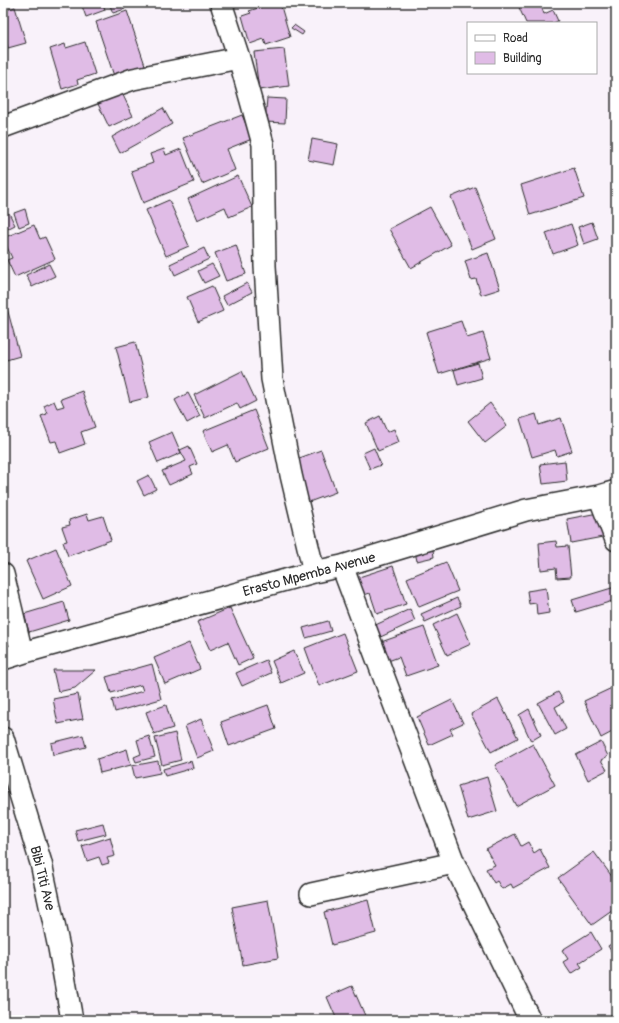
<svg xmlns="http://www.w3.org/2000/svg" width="619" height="1023" font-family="Pangolin,sans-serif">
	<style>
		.building { fill: #e0bce6; stroke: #2b2b2b }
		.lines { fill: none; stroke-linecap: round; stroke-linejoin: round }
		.minor-casing { stroke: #2b2b2b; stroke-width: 24 }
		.minor { stroke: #fff; stroke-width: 21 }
		.labels { text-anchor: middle; stroke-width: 3; stroke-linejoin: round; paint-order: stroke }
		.street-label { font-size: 14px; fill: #2b2b2b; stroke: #fff }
	</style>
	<rect width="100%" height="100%" fill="#f9f2fa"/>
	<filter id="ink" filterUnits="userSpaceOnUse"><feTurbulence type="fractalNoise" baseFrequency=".025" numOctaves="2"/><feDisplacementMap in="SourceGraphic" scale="8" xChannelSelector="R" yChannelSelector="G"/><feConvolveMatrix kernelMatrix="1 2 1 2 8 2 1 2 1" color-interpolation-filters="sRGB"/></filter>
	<g filter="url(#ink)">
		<path class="building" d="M81,3H103L105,10L86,17Z
			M109,3H122L125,9L113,13Z
			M273,3H280L290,37L266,45L264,39L250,44L242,16L251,13L249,11Z
			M285,3H303L286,7Z
			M517,3H540L544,14L553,10L558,21L553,23H526Z
			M15,7L26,43L8,48L6,42L3,43V11Z
			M127,11L146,68L115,79L96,22Z
			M294,25L304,32L302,35L291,28Z
			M85,42L95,74L77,80L78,84L62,89L50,49L65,44L66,48Z
			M284,49L289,86L259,90L254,52Z
			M122,93L133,116L109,127L98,104Z
			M267,98L286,99L285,123L265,122Z
			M163,108L172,124L120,153L112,137Z
			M242,115L252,139L227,149L235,170L202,184L183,138Z
			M312,139L338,144L334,165L308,160Z
			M164,149L166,155L181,149L194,182L143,203L131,171L153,163L150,154Z
			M574,168L584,198L530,215L521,185Z
			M238,176L252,207L229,217L225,207L197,220L188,199Z
			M475,187L496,239L472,249L451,197Z
			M169,200L189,246L166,256L146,210Z
			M430,207L451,245L411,268L389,229Z
			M25,209L29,223L19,227L14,213Z
			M9,213L15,225L3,231V217Z
			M592,222L598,239L584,244L578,227Z
			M571,224L578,245L553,254L546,233Z
			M34,225L40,239L45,237L55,259L15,277L7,260L12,258L3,238Z
			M236,245L246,274L226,281L215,253Z
			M204,248L209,259L175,275L170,264Z
			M488,253L500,289L481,295L476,279L471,280L465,261Z
			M49,264L55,276L32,287L26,275Z
			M212,264L219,276L204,283L198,271Z
			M247,283L252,292L227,305L222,296Z
			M212,286L223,311L198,322L187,297Z
			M7,308L20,356L3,361V309Z
			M461,321L467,338L483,333L491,358L439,374L426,332Z
			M135,342L149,397L130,402L116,347Z
			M478,363L482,378L458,385L454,370Z
			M242,371L256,401L240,409L237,403L205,418L194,395Z
			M82,391L95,427L81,432L85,444L60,453L56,441L51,442L41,416L47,414L44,406L54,401L57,408L64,406L61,399Z
			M188,393L200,416L187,423L175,400Z
			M490,403L507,426L485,443L468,421Z
			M254,410L269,448L235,462L228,445L212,452L203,431Z
			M536,414L539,425L561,418L572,451L557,456L555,450L532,457L520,419Z
			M380,416L387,432L394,429L399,442L378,451L366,423Z
			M172,432L181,453L158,463L149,442Z
			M189,446L197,464L190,467L193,474L169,485L162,471L186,461L180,450Z
			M374,448L381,465L370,469L363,453Z
			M321,450L336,492L309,502L294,460Z
			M565,461L567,481L543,484L540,464Z
			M149,475L156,489L144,495L137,481Z
			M603,512L608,536L571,543L567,519Z
			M87,514L89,520L103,516L111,540L68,556L63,542L67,541L62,527L70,525L69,520Z
			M556,541L557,547L568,546L571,577L557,578L556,568L541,570L539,543Z
			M432,543L434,557L417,561L414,547Z
			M56,548L72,586L43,599L26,561Z
			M446,562L458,591L419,607L407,578Z
			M393,566L406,604L377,614L370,593L361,596L356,578Z
			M615,587L616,600L576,612L572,600Z
			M546,588L549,613L537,615L536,603L529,604L527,591Z
			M457,598L461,606L425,622L421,614Z
			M64,602L69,620L29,632L24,614Z
			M230,608L253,658L238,665L228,642L210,650L197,622Z
			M410,609L415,621L374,640L369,628Z
			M457,613L471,644L447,655L433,625Z
			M328,621L331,631L306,638L303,628Z
			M424,627L438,665L406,676L399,657L388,661L381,642Z
			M343,633L358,671L319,686L305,648Z
			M189,643L200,669L165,684L154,658Z
			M294,651L304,673L281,683L272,661Z
			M266,660L271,673L242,686L236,673Z
			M152,664L161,699L115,712L112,700L143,691L141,685L111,693L106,677Z
			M53,670H96L75,688L58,692Z
			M616,686V730L601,738L584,701Z
			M558,692L564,702L555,707L566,729L555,735L538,703Z
			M78,694L83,719L58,724L53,699Z
			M498,699L518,738L491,752L471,714Z
			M452,700L463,723L450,729L453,734L429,745L417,717Z
			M166,705L173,728L154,734L146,712Z
			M268,705L276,729L229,746L221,722Z
			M529,709L541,735L531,741L519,715Z
			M201,719L214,751L197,758L185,726Z
			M175,733L181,760L162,765L155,738Z
			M83,735L86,747L53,755L51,743Z
			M149,736L155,757L136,762L134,757L141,754L137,740Z
			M601,742L608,756L601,760L607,770L588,780L576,755Z
			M533,744L555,785L516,806L495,765Z
			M127,749L131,765L100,773L97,759Z
			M158,761L160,773L135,778L132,766Z
			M191,761L193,768L165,776L163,769Z
			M487,777L497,811L468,820L458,786Z
			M103,823L106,834L78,841L75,830Z
			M515,834L521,846L528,842L534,853L540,849L550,868L513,888L511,884L502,889L497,881L494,883L486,869L495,865L486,849Z
			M110,837L115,856L107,858L109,863L102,865L99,857L87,861L82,846Z
			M594,852L616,882V908L592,925L558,878Z
			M268,900L278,958L243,965L232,907Z
			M368,900L376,933L332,945L324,912Z
			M591,932L601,949L579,963L582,967L571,974L563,962L568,959L562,950Z
			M616,941V959L608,946Z
			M352,986L367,1020H337L327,997Z"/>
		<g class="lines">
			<g class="minor-casing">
				<path id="minor" d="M221,3L239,58L263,144L265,266L272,379L291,475L314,572
					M3,127L133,79L239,58
					M599,496L616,540
					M342,566L454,863L530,1020
					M3,574L22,653
					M3,659L22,653L314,572L342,566L526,510L599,496L616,491
					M3,738L41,863L59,948L72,1020
					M311,894L454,863"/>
			</g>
			<use href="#minor" class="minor"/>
		</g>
	</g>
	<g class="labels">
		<g class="street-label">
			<text transform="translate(309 574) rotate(-15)" y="5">Erasto Mpemba Avenue</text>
			<text transform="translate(43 878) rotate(76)" y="5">Bibi Titi Ave</text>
		</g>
	</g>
	<rect width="619" height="1023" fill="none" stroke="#fff" stroke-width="16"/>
	<rect x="8" y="8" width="603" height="1007" fill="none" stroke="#2b2b2b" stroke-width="1.5" filter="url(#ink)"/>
	<rect x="467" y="22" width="130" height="52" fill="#ffffff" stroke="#aaaaaa"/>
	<rect x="475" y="35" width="20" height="6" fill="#ffffff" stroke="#aaaaaa"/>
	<text x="503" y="42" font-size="12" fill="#2b2b2b">Road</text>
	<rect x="475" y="52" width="20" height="12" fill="#e0bce6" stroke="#aaaaaa"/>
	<text x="503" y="62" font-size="12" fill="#2b2b2b">Building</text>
</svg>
